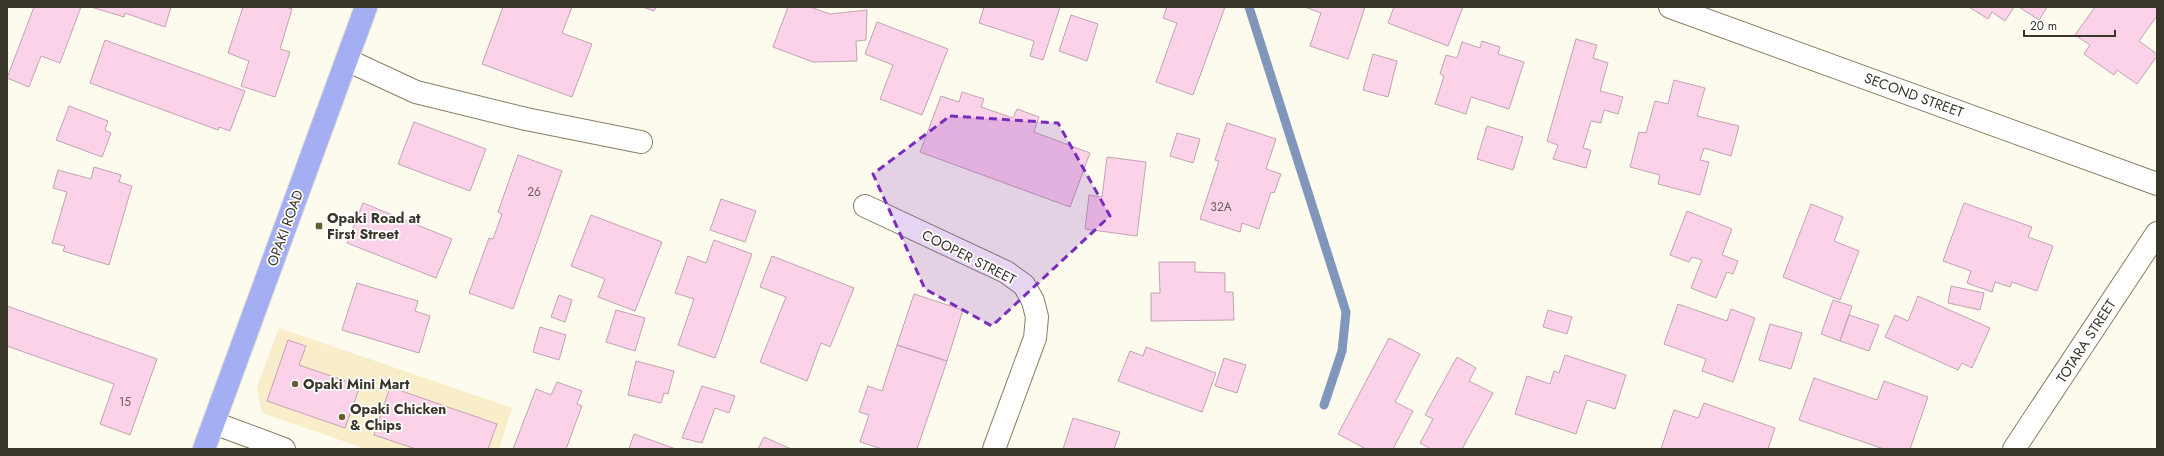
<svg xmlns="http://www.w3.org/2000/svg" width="2164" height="456" font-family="Jost,sans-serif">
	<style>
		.built { fill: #f9eec9 }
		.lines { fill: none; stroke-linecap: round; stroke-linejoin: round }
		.stream { stroke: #8196bb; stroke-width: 9 }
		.building { fill: #fcd2e8; stroke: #c1a4b3 }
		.minor-casing { stroke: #877f65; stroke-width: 24 }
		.highway-casing { stroke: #d7d7d4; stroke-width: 24 }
		.minor { stroke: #fff; stroke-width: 22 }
		.highway { stroke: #a4aef3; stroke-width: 22 }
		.marked { fill: #7b2cbf; fill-opacity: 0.2; stroke: #7b2cbf; stroke-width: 3; stroke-dasharray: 8 5; stroke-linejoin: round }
		.poi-dot { fill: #63602d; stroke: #fff; stroke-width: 1.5 }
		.labels { text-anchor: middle; stroke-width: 3.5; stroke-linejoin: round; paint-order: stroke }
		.number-label { font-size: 12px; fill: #695c59 }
		.street-label { font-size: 14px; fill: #383529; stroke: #fff }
		.poi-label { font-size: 14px; font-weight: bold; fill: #383529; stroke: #fff; text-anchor: start }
	</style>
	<rect width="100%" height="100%" fill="#fdfaee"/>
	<path class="built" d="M279,328L512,408L499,449H366L262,413L257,387Z"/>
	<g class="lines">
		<path class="stream" d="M1249,7L1346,312L1342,351L1324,405"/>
	</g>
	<path class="building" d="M34,7H81L60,63L41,56L29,87L7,78Z
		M91,7H171L165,27L125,13L124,17Z
		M243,7H286L292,9L280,49L290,52L275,97L241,86L249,61L228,53Z
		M503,7H572L562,33L592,44L572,97L482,64Z
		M643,7H656L654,11Z
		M788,7H810L830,14L867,10L866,40L856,41L857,61L813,62L773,47Z
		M984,7H1060L1043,60L1030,56L1034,41L979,23Z
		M1167,7H1225L1193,95L1156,82L1177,23L1163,18Z
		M1305,7H1365L1348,59L1310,46L1321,13Z
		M1394,7H1463L1448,46L1388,23Z
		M1969,7H2014L2005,21L1992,12L1988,19Z
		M2019,7H2047L2039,20Z
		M2095,7H2157V16L2139,41L2157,54V56L2137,84L2117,70L2114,75L2084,54L2090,45L2075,35Z
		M1071,15L1098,24L1087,61L1059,51Z
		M877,22L948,49L922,115L880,99L893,65L865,54Z
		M1576,39L1597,45L1593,58L1608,63L1600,91L1623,97L1618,114L1604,110L1601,123L1591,121L1583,148L1591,150L1586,168L1553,159L1558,145L1547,141Z
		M105,40L245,91L230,131L219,127L218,130L90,83Z
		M1482,41L1500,47L1498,54L1524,62L1509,109L1471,97L1466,114L1435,104L1444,76L1440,74L1446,55L1457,58L1462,42L1480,48Z
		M1373,54L1397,61L1388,97L1363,90Z
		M1674,80L1705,88L1697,116L1739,126L1731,156L1704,148L1700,160L1709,162L1700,195L1658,184L1660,175L1630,167L1639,132L1646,133L1655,101L1668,104Z
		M962,92L984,99L981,107L1013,118L1017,109L1039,117L1034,132L1090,153L1070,207L920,152L941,96L959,102Z
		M69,106L108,121L105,130L111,133L102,157L56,140Z
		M414,122L486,149L470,191L398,164Z
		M1227,123L1276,139L1266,169L1281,174L1274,193L1271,192L1259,229L1242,223L1240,232L1200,219L1219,161L1215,160Z
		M1487,126L1523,137L1513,170L1477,159Z
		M1177,133L1200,139L1193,163L1170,156Z
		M518,155L562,171L513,309L469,293L489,238L493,239L502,214L498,212Z
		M1107,157L1146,162L1137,236L1085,229L1089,195L1102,197Z
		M94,167L121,175L119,182L132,186L109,265L63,251L65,246L52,243L67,192L53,188L58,170L91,179Z
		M721,199L756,211L745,242L710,230Z
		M363,203L452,239L436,278L347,243Z
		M1964,203L2032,227L2028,237L2053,246L2037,291L2012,282L2010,287L1995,282L1992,292L1967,283L1971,271L1943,261Z
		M1811,204L1843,217L1834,241L1859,251L1840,300L1783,277Z
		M1687,211L1732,229L1722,255L1738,261L1733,274L1727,272L1716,298L1691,288L1702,260L1692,257L1689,262L1670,255Z
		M591,215L662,242L635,311L598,297L605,279L571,266Z
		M714,240L752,254L715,358L678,345L694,299L675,293L688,256L706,263Z
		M772,256L854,288L830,347L821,343L807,381L760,362L786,297L760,287Z
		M1159,262H1195V272L1225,273V292H1233L1234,320L1151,321V293H1160Z
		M357,283L418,301L415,311L430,316L419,353L342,330Z
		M1951,286L1984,293L1980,310L1948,303Z
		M914,294L963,310L947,361L897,345Z
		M559,295L572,300L565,322L551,317Z
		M1918,296L1990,328L1972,368L1962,363L1958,370L1885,337L1895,315L1908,321Z
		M1833,300L1852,306L1840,341L1821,334Z
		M1678,304L1727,321L1731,309L1755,318L1733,382L1702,371L1706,359L1664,344Z
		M7,306L157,359L130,435L100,424L114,384L7,346Z
		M616,310L645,318L635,351L606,342Z
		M1548,310L1572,317L1567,334L1543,327Z
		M1849,315L1879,325L1869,351L1840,341Z
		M1770,324L1802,333L1791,369L1759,360Z
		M540,327L566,335L559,360L533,352Z
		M1389,338L1420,354L1395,402L1413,411L1393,449H1366L1338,434Z
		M288,340L306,346L299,365L360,386L345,428L267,401Z
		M897,345L947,361L917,449H882L860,442L869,415L859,412L868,386L882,391Z
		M1146,347L1216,373L1202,412L1118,381L1130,351L1143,356Z
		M1565,355L1626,375L1615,409L1587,400L1576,434L1515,414L1527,376L1550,384L1554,371L1559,373Z
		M1457,357L1476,368L1469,381L1493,393L1462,449H1431L1420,443L1433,419L1425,415Z
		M1224,358L1246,365L1237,393L1215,386Z
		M636,361L674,371L668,394L664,393L661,403L628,395Z
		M1814,378L1877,400L1884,381L1928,397L1910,449H1884L1799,420Z
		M557,382L582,391L577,404L582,406L566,449H513L536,389L551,395Z
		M702,386L735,396L729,413L715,408L702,443L682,438Z
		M390,387L497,424L488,449H416L374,435Z
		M1704,403L1775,428L1768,449H1661L1674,410L1698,418Z
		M1073,418L1120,432L1114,449H1063Z
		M634,434L676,449H629Z
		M764,437L791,449H758Z"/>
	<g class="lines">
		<g class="minor-casing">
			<path id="minor" d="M1670,7L2157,184
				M347,60L416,92L526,119L641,142
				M865,206L1006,272L1024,285L1033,301L1037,317L1035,338L994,449
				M214,423L284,449
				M2014,449L2157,233"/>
		</g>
		<g class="highway-casing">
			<path id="highway" d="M204,449L366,7"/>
		</g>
		<use href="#minor" class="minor"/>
		<use href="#highway" class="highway"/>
	</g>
	<path class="marked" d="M950,116L1058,123L1110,216L992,326L925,289L873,174Z"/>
	<g class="poi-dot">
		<rect x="315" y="222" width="8" height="8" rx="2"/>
		<circle cx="295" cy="384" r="4"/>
		<circle cx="342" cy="417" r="4"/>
	</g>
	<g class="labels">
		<g class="number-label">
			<text x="534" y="196">26</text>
			<text x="1221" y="211">32A</text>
			<text x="125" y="406">15</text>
		</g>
		<g class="street-label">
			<text transform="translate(1914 95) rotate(20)" y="5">SECOND STREET</text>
			<text transform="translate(285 228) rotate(-70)" y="5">OPAKI ROAD</text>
			<text transform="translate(969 257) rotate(27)" y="5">COOPER STREET</text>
			<text transform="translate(2086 341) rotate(-57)" y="5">TOTARA STREET</text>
		</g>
		<g class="poi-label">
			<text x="327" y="223">Opaki Road at<tspan x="327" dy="16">First Street</tspan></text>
			<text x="303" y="389">Opaki Mini Mart</text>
			<text x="350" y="414">Opaki Chicken<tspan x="350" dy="16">&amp; Chips</tspan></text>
		</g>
	</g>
	<rect width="2164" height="456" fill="none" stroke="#383529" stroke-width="16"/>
	<path d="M2024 30v6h91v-6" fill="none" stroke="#383529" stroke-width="2"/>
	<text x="2030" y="30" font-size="12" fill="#383529" stroke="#ffffff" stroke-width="3" paint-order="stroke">20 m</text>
</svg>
